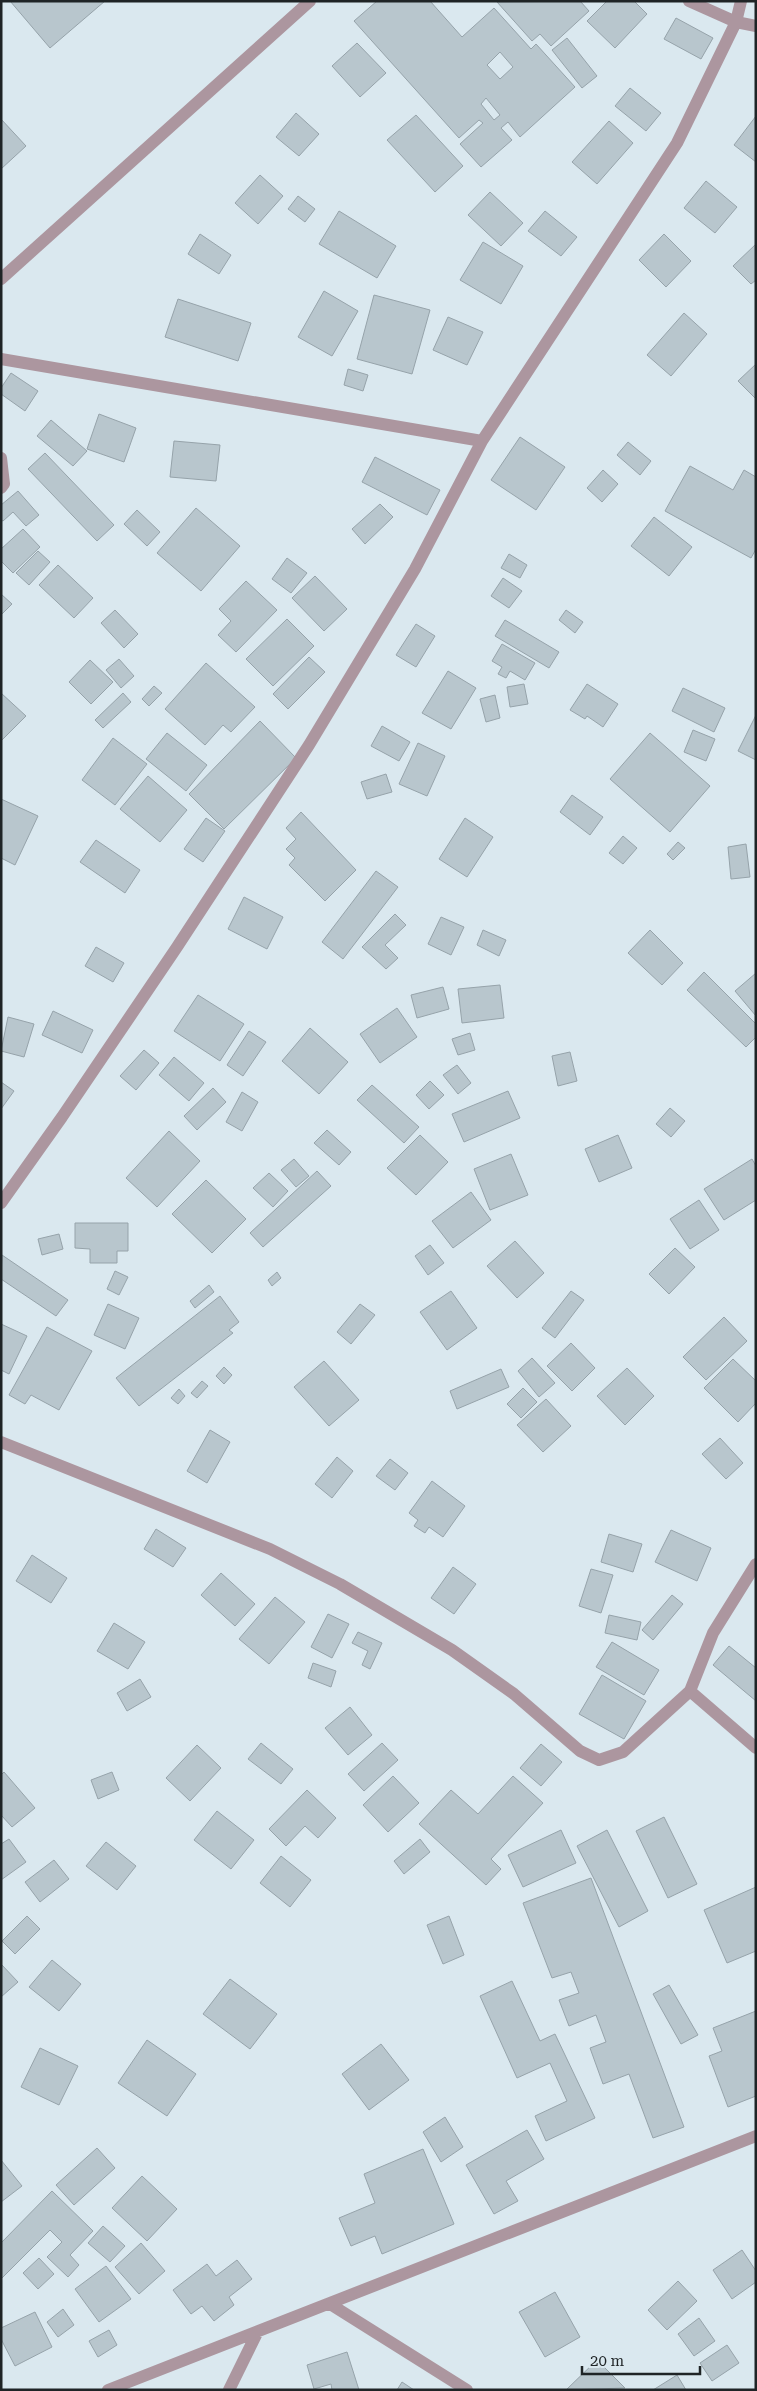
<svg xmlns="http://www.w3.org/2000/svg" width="757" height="2391" font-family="'Roboto Serif',serif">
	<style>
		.building { fill: #b8c6cd; stroke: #96a3aa; fill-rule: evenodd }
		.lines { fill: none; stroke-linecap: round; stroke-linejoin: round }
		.street { stroke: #ac969f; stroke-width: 12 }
	</style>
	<rect width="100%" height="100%" fill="#dae8ef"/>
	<path class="building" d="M10,1H105L50,48Z
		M377,1H430L462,37L494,8L531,49L536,44L575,87L520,137L508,122L501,128L512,140L481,167L460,144L483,123L479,120L459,138L354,21ZM500,52L513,67L500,79L487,65ZM486,98L500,115L494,120L481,104Z
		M580,1L589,11L551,46L540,34L532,41L497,2Z
		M607,1H634L647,14L615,48L587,21Z
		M676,18L713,38L701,59L664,39Z
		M567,38L597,76L582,88L552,50Z
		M357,43L386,73L360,97L332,66Z
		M630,88L661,113L646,131L615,106Z
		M296,113L319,134L299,156L276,137Z
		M416,115L463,166L435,192L387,140Z
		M756,116V162L734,145Z
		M1,119L26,146L1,169Z
		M609,121L633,143L597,184L572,162Z
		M260,175L283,196L258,224L235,203Z
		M706,181L737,207L715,233L684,208Z
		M490,192L523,223L501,246L468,215Z
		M298,196L315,209L305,222L288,209Z
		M339,211L396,246L377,278L319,244Z
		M545,211L577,237L561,256L528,231Z
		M200,234L231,255L219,274L188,254Z
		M664,234L691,261L666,287L639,260Z
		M483,242L523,266L501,304L460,280Z
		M756,244V280L751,284L733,266Z
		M324,291L358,311L332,356L298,337Z
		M374,295L430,310L412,374L357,359Z
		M178,299L251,323L238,361L165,337Z
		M684,313L707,334L671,376L647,355Z
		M448,317L483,332L467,365L433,350Z
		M756,364V398H755L738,381Z
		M348,369L368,375L363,391L344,385Z
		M11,373L38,391L25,411L1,394V388Z
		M99,414L136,428L124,462L87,449Z
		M51,420L87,451L73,466L37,436Z
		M520,437L565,467L536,510L491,480Z
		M174,441L220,445L216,481L170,477Z
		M628,442L651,461L640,475L617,455Z
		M45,453L114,525L97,541L28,469Z
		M375,457L440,490L427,515L362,482Z
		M690,466L733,490L744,470L756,477V549L751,558L665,511Z
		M603,470L618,484L602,502L587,488Z
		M18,491L39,515L26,526L13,512L3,521L1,520V505Z
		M380,504L393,517L365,544L352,529Z
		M196,508L240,546L201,591L157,553Z
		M137,510L160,532L147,546L124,524Z
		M654,517L692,547L669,576L631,546Z
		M23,529L40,547L13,573L1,561V549Z
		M38,551L50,562L29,585L16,573Z
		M509,554L527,565L520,578L501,568Z
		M287,558L307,573L291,593L272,579Z
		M58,565L93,598L74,618L39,585Z
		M315,576L347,609L324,631L292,598Z
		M503,578L522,591L509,608L491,596Z
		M246,581L277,610L236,652L218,635L231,621L219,609Z
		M1,594L12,604L1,615Z
		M115,610L138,634L124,648L101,623Z
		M566,610L583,622L575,633L559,620Z
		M287,619L314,646L273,686L246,659Z
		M505,620L559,652L549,668L495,636Z
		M416,624L435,636L416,667L396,655Z
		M502,644L535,663L525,680L510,671L506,678L498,674L502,667L492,661Z
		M309,657L325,672L288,709L273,694Z
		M119,659L134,676L121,688L106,670Z
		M90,660L113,682L91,704L69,682Z
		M206,663L255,707L231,732L223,725L205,745L165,709Z
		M448,671L476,688L451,729L422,713Z
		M524,684L528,704L510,707L507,687Z
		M587,684L618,704L603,727L587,716L585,719L570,710Z
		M154,686L162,693L149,706L142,699Z
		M683,688L725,708L714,732L672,711Z
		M1,693L26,716L1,741Z
		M123,693L131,702L103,728L95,720Z
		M495,695L500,718L486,722L480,699Z
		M756,715V760L738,751Z
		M260,721L296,758L224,829L189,794Z
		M382,726L410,742L399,761L371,746Z
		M693,730L715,739L706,761L684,752Z
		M167,733L207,765L186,791L146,759Z
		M650,733L710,786L670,832L610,779Z
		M113,738L147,764L115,805L82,780Z
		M418,743L445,756L427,796L399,784Z
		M386,774L392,792L367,799L361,782Z
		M148,776L187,810L160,842L120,809Z
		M572,795L603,817L590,835L560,812Z
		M1,799L38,816L15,865L1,858Z
		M301,812L356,870L325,901L289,865L295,858L286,849L296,839L286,828Z
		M206,818L225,831L203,862L184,849Z
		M465,818L493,837L467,877L439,859Z
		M623,836L637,848L623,864L609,853Z
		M96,840L140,870L125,893L80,862Z
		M678,842L685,848L673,860L667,854Z
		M746,844L750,877L731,879L728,847Z
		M376,871L398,887L343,959L322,942Z
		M244,897L283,917L267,949L228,929Z
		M395,914L406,925L385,945L398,958L386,969L362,947Z
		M441,917L464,927L451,955L428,944Z
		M483,930L506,940L499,956L477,945Z
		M650,930L683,963L662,985L628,953Z
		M96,947L124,963L113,982L85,966Z
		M704,972L756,1024V1037L746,1047L687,990Z
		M756,973V1016L735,991Z
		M500,985L504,1018L462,1023L458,989Z
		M443,987L449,1009L417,1018L411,995Z
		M198,995L244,1024L220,1061L174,1031Z
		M397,1008L417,1037L380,1063L360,1034Z
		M53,1011L93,1030L82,1053L42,1035Z
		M8,1017L34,1024L24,1057L1,1051Z
		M310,1028L348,1062L319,1094L282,1061Z
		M249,1031L266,1042L243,1076L227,1065Z
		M470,1033L475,1050L458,1055L452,1039Z
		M144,1050L159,1063L136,1090L120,1076Z
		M570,1052L577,1081L558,1086L552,1056Z
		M174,1057L204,1083L189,1101L159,1075Z
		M457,1065L471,1083L458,1094L443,1075Z
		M430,1081L444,1095L429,1109L416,1095Z
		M1,1082L14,1091L1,1109Z
		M372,1085L419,1127L404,1143L357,1100Z
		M213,1088L226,1102L197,1130L184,1116Z
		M508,1091L520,1118L464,1142L452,1114Z
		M242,1092L258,1102L242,1131L226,1122Z
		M670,1108L685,1121L671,1137L656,1124Z
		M327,1130L351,1152L339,1165L314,1143Z
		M169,1131L200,1161L157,1207L126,1178Z
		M420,1135L448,1162L416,1195L387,1168Z
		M618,1135L632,1168L599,1182L585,1149Z
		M511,1154L528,1195L490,1210L474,1169Z
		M294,1159L309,1176L296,1187L281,1170Z
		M752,1159L756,1166V1200L724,1220L704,1189Z
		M317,1171L331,1186L263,1247L250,1233Z
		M269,1173L288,1191L273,1207L253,1188Z
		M206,1180L246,1219L212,1253L172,1214Z
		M471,1192L491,1220L453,1248L432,1221Z
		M699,1200L719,1230L690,1249L670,1219Z
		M75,1223H128V1251H117V1263H90V1249L75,1248Z
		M59,1234L63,1249L42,1255L38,1239Z
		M515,1241L544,1273L517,1298L487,1266Z
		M430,1245L444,1263L428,1275L415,1256Z
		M675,1248L695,1267L669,1294L649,1274Z
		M2,1255L68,1300L56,1316L1,1279Z
		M115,1271L128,1277L119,1295L107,1289Z
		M277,1272L281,1278L272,1286L268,1280Z
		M209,1285L214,1292L195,1308L190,1301Z
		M451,1291L477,1328L447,1350L420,1312Z
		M571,1291L584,1300L555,1338L542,1328Z
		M220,1296L239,1322L229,1330L233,1333L139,1406L116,1378Z
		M108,1304L139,1318L125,1349L94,1335Z
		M360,1304L375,1315L351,1344L337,1332Z
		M724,1317L747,1341L706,1380L683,1357Z
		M1,1324L27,1336L9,1374L1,1370Z
		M47,1327L92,1351L59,1410L31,1395L25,1404L9,1395Z
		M571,1343L595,1368L572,1391L547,1366Z
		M532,1358L555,1383L539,1397L518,1371Z
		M733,1359L756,1381V1403L738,1422L704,1388Z
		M324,1361L359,1400L329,1426L294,1387Z
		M224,1367L232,1375L224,1384L216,1376Z
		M627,1368L654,1396L625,1425L597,1396Z
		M501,1369L509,1387L457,1409L450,1391Z
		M202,1381L208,1386L197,1398L191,1393Z
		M523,1388L537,1402L521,1418L507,1404Z
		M179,1389L185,1396L178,1404L171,1398Z
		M546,1399L571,1426L543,1452L517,1425Z
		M210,1430L230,1442L207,1483L187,1471Z
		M720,1438L743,1463L726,1479L702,1454Z
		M337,1457L353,1471L332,1498L315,1484Z
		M390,1459L408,1473L395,1490L376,1476Z
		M432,1481L465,1506L443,1537L429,1527L425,1533L414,1526L418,1520L409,1513Z
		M156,1529L186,1548L173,1567L144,1549Z
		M671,1530L711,1548L697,1581L655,1562Z
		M609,1534L642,1544L633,1572L601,1562Z
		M32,1555L67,1578L51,1603L16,1581Z
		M453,1567L476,1584L454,1614L431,1598Z
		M591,1569L613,1575L601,1613L579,1606Z
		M221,1573L255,1604L235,1626L201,1595Z
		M672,1595L683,1604L653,1640L642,1630Z
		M275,1597L305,1622L269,1664L239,1639Z
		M328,1614L349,1624L332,1658L311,1647Z
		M609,1615L641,1622L637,1640L605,1633Z
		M114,1623L145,1642L128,1669L97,1651Z
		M358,1632L382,1643L370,1669L362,1665L368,1651L352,1643Z
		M612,1642L659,1670L644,1695L596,1667Z
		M729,1646L756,1668V1701L713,1665Z
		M313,1663L336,1671L331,1687L308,1678Z
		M602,1675L646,1701L624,1739L579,1714Z
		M140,1679L151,1697L127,1711L117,1693Z
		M350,1707L372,1735L348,1755L325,1728Z
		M261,1743L293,1769L281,1784L248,1759Z
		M382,1743L398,1760L364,1791L348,1774Z
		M541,1744L562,1762L541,1786L520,1768Z
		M197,1745L221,1768L190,1801L166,1778Z
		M4,1772L35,1808L12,1827L1,1815V1775Z
		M112,1772L119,1790L98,1799L91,1780Z
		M393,1776L419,1803L388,1832L363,1805Z
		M513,1776L543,1803L491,1859L501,1869L486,1885L419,1824L451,1790L478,1814Z
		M307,1790L336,1818L318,1838L305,1826L286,1846L269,1829Z
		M217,1811L254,1840L231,1869L194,1840Z
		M664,1817L697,1884L668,1898L636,1831Z
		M561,1830L576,1863L523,1887L508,1855Z
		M607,1830L648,1911L619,1927L577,1846Z
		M9,1839L26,1862L1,1880V1844Z
		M420,1839L430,1852L404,1874L394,1861Z
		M106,1842L136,1866L117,1890L86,1866Z
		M281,1856L311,1880L290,1907L260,1883Z
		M54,1860L69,1879L40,1902L25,1882Z
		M591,1878L684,2127L653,2138L629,2074L603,2084L590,2048L606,2042L596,2015L569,2026L559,2000L579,1993L571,1972L552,1978L523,1903Z
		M756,1887V1951L727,1963L704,1910Z
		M27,1916L40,1929L15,1954L2,1941Z
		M449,1916L464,1955L443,1964L427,1925Z
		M52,1960L81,1984L59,2011L29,1987Z
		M1,1964L18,1982L1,1997Z
		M230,1979L277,2014L250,2049L203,2014Z
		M512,1981L540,2041L555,2034L595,2118L546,2141L535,2116L567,2101L550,2063L517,2078L480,1996Z
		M669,1985L698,2035L681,2044L653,1994Z
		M756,2011V2096L728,2107L709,2056L722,2051L713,2028Z
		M147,2040L196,2074L167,2116L118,2083Z
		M381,2044L409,2080L369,2110L342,2074Z
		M40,2048L78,2066L59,2105L21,2087Z
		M445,2117L463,2147L441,2162L423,2132Z
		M527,2130L544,2159L506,2181L518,2201L494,2214L466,2165Z
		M97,2148L115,2168L74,2205L56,2185Z
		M423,2149L454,2224L382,2254L375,2236L351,2246L339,2218L375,2203L364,2174Z
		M1,2160L22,2186L1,2202Z
		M142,2176L177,2209L147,2241L112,2208Z
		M52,2191L93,2231L70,2255L79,2265L68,2277L47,2257L62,2242L50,2230L1,2279V2243Z
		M103,2226L125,2246L110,2262L88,2243Z
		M141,2243L165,2271L139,2294L115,2267Z
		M742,2250L756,2271V2282L732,2299L713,2270Z
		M39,2258L54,2274L38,2289L23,2273Z
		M237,2260L252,2279L229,2297L234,2305L214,2321L202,2306L191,2314L173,2290L207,2264L216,2276Z
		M106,2266L131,2299L99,2322L75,2289Z
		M678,2281L697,2301L667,2330L648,2310Z
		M555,2292L580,2337L545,2357L519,2312Z
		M63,2309L74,2325L58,2337L47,2322Z
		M35,2312L52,2347L15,2366L1,2339V2328Z
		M699,2318L715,2341L694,2356L678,2334Z
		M109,2330L117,2345L98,2357L89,2341Z
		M727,2345L739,2363L712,2381L700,2363Z
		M347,2352L359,2390H332L331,2384L314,2389L307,2365Z
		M597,2360L625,2388L566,2390Z
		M677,2375L686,2390H653Z
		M402,2382L414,2390H397Z"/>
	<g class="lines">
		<path class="street" d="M689,1L736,22L756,26
			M1,279L310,1
			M1,359L482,441
			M1,458L4,484L1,488
			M1,1203L62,1117L177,947L309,745L415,569L482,441L677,143L736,22L741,1
			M1,1442L270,1549L340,1584L452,1650L514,1694L580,1751L599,1760L623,1752L690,1691L713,1633L756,1564
			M690,1691L756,1748
			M330,2304L467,2390
			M108,2390L756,2136
			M229,2390L257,2333"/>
	</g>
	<rect width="757" height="2391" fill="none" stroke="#1f2426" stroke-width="5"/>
	<path d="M582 2366v8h118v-8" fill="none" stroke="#1f2426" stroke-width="2.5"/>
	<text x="590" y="2366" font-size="15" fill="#1f2426" stroke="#dae8ef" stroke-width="4" paint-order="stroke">20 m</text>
</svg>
